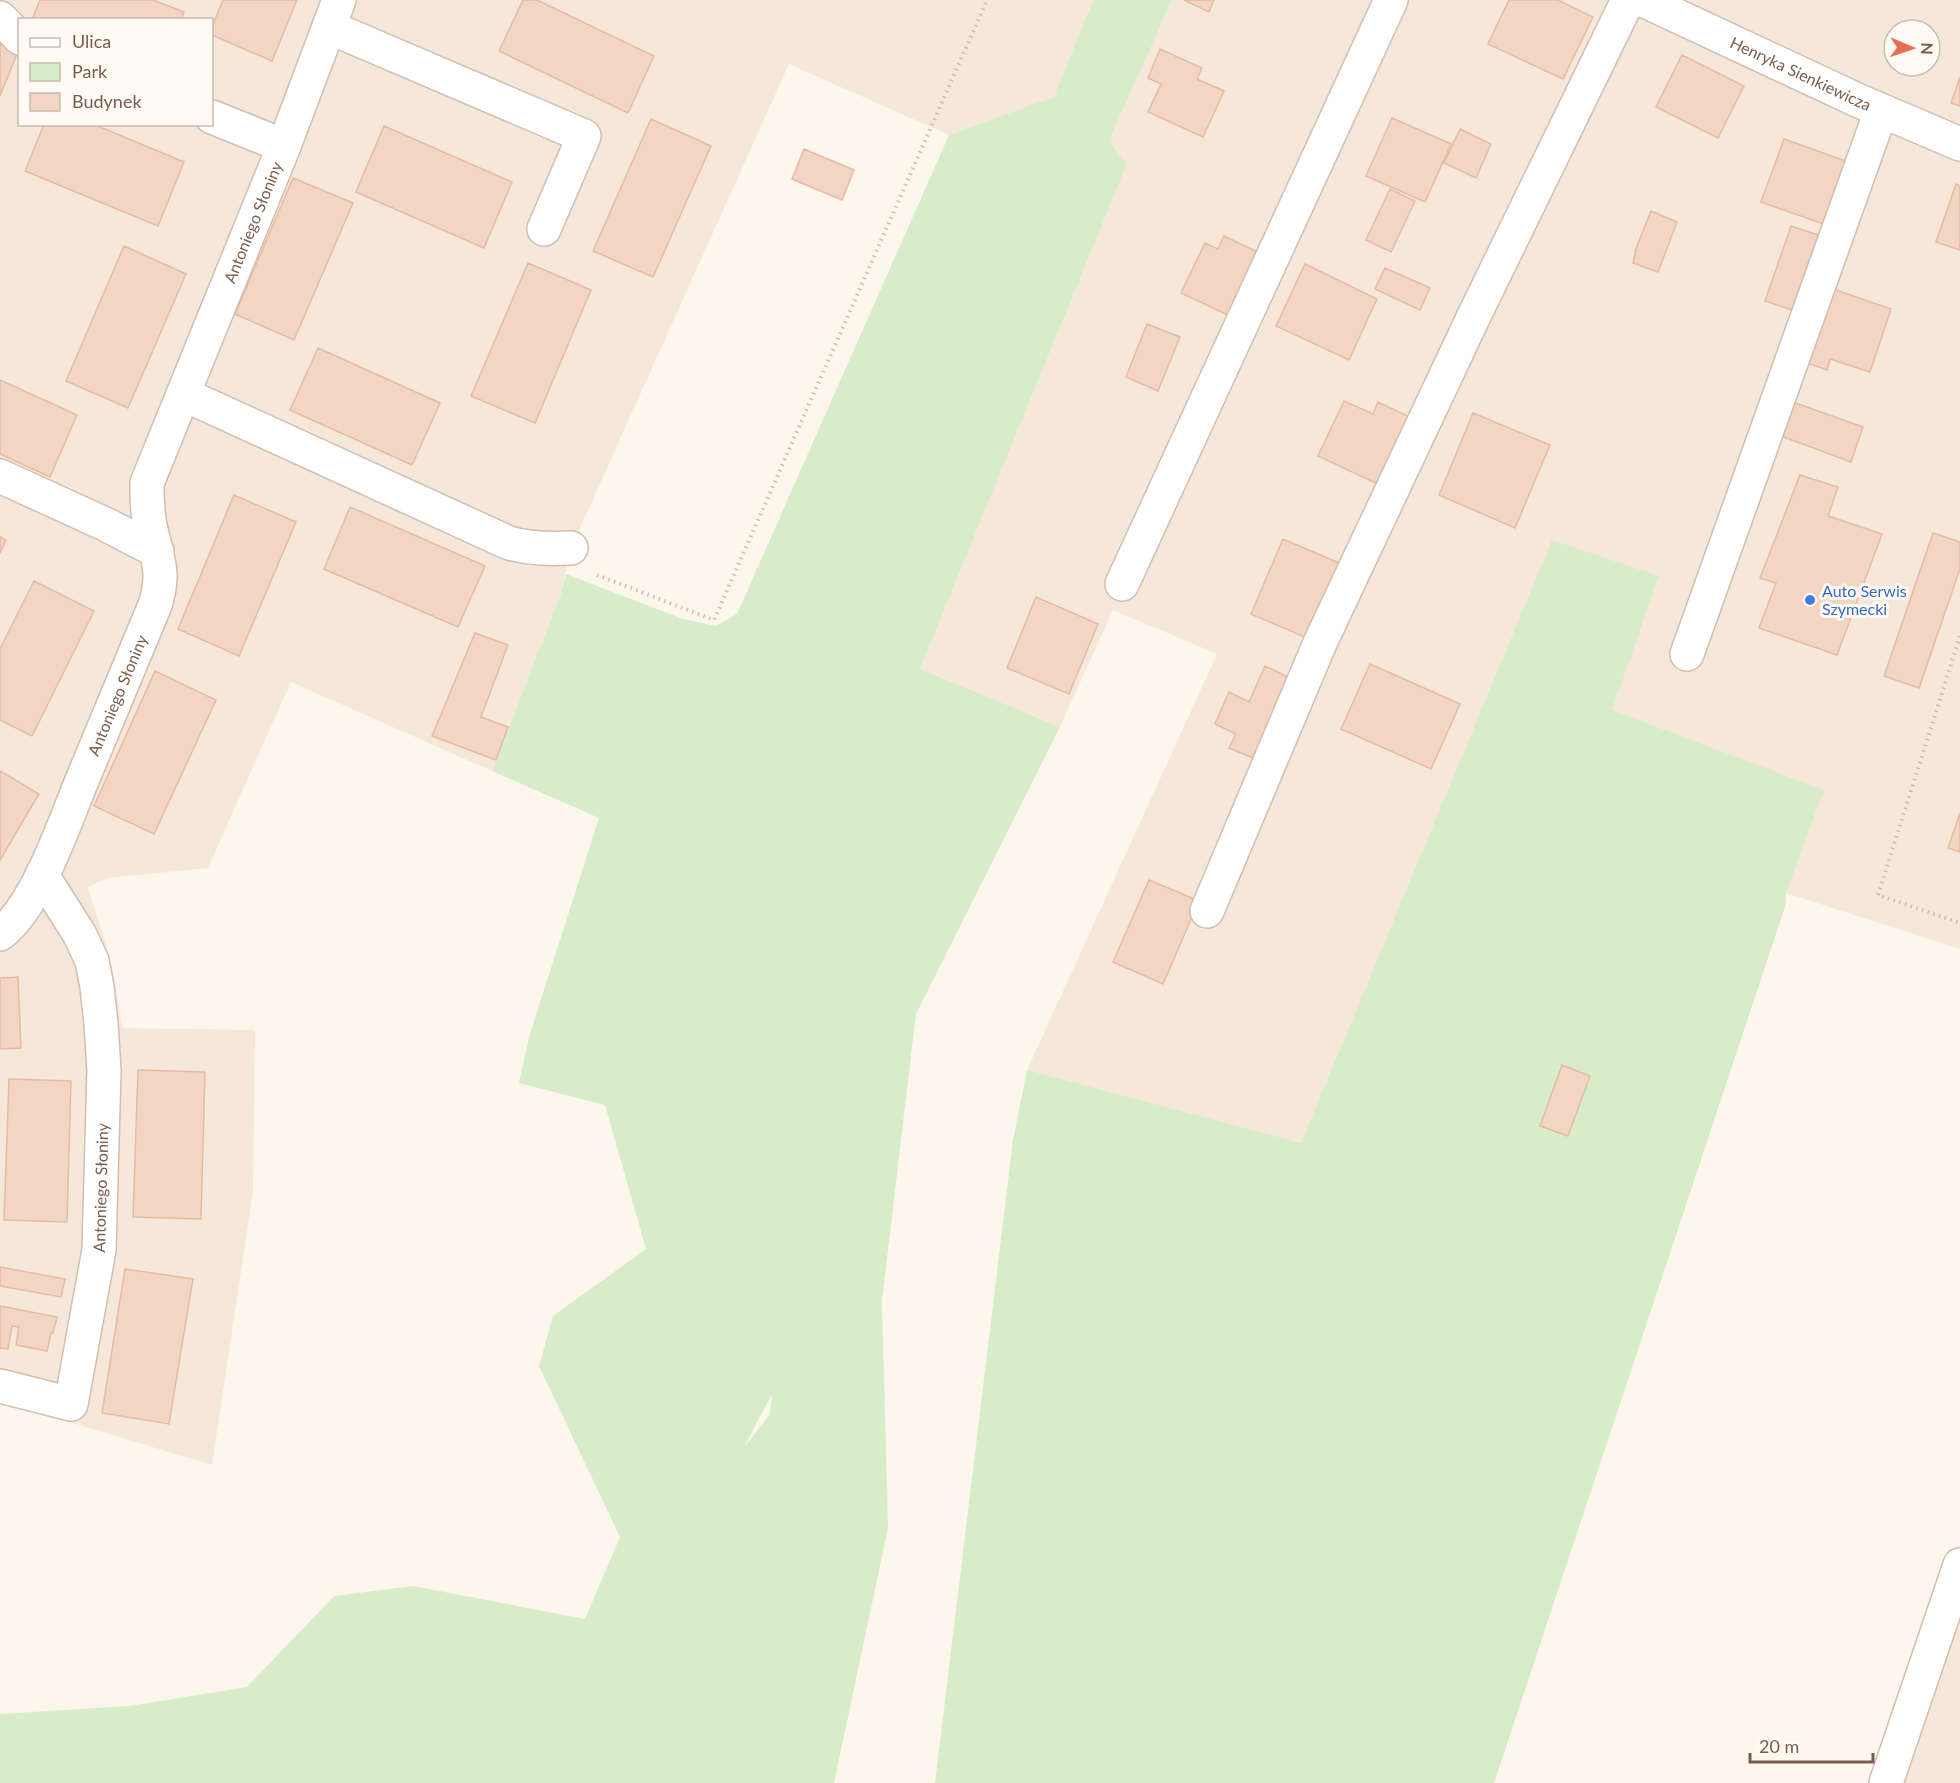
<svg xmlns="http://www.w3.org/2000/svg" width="1960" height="1783" font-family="Lato,sans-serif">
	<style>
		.residential { fill: #f5e8da; fill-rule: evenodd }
		.green { fill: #d8ecc9; fill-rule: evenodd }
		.building { fill: #f3d5c3; stroke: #e6bba3; stroke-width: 1.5 }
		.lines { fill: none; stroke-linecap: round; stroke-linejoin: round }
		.minor-casing { stroke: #d1beb0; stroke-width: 36 }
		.path { stroke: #d9b8a5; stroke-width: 4; stroke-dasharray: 1.5 4.5; stroke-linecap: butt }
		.minor { stroke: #fff; stroke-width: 33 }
		.shop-dot { fill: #3f7fe0; stroke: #fffaf3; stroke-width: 2 }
		.labels { text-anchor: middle; stroke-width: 6; stroke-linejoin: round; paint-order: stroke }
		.street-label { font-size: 16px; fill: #7a5c4d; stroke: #fffaf3 }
		.shop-label { font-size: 16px; fill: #366cbe; stroke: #fffaf3; text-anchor: start }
	</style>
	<rect width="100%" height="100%" fill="#fdf6ec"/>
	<path class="residential" d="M0,0H1093L1055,97L949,135L789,64L571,548L560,596L492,771L291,682L208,868L107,878L87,887L103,933L115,982L122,1028L255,1030L253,1192L212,1465L0,1401ZM20,20H212V124H20Z
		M1172,0H1960V949L1786,893L1823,790L1611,710L1659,576L1301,1143L1293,1160L1027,1070L1217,654L1113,610L1060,727L920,669L1127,164L1109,141ZM1894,30H1930V66H1894Z
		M1960,1614V1783H1905Z"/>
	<path class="green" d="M1093,0H1172L1109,141L1127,164L920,669L1060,727L916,1014L882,1301L888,1528L834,1783H0V1714L129,1706L247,1687L334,1596L413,1586L585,1619L620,1537L539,1366L553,1316L646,1249L605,1105L519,1083L529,1037L599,818L492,771L560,596L566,574L683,619L716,626L737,614L949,135L1054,97ZM772,1394L770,1414L746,1445H745Z
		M1552,540L1659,576L1612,710L1824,790L1786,893V904L1494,1783H935L1013,1140L1027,1070L1301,1143Z"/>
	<path class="building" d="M40,0H153L184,12L181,20H32Z
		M223,0H297L272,61L212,35V27Z
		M523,0H537L654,56L628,113L499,51Z
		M1184,0H1214L1209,12Z
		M1509,0H1558L1593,17L1563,79L1488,44Z
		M0,42L19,49L0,96Z
		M1160,49L1202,68L1197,79L1224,91L1203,137L1148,112L1161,84L1148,78Z
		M1682,55L1744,86L1718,138L1656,107Z
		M1960,77V106L1951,103Z
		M1392,118L1451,144L1425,202L1366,176Z
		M651,119L711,146L653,277L593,251Z
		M44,124H93L184,162L158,226L25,171Z
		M384,126L512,182L484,248L356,192Z
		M1460,129L1491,144L1476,178L1444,163Z
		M1784,139L1854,164L1832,227L1761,202Z
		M804,149L854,170L842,200L792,179Z
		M293,178L353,203L294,340L235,314Z
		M1956,184L1960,186V250L1936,242Z
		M1390,189L1415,201L1391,252L1366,240Z
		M1651,211L1677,222L1658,272L1633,263L1636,251H1635Z
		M1791,226L1818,235L1792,310L1765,301Z
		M1224,236L1266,256L1236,319L1181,293L1205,243L1218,249Z
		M124,246L186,274L128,408L66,381Z
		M528,263L591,290L535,423L471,396Z
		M1305,264L1377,299L1349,360L1276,326Z
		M1385,268L1430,288L1420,310L1375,289Z
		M1827,287L1891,309L1870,372L1830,359L1827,370L1802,361Z
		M1147,324L1180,337L1158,391L1126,377Z
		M318,348L440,403L412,465L290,410Z
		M0,380L77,415L50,477L0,454Z
		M1344,401L1373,414L1378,402L1416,420L1384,487L1318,456Z
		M1790,401L1863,427L1851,462L1778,435Z
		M1473,413L1550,445L1515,528L1439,495Z
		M1800,475L1838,487L1828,516L1882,534L1837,655L1759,628L1776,583L1760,578Z
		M234,495L296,522L239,656L178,629Z
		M350,507L485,566L458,627L324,569Z
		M1933,533L1960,542V569L1919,688L1884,676Z
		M0,537L6,540L0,553Z
		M1283,539L1339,563L1307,638L1251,614Z
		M34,581L94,611L32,736L0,720V649Z
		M1036,597L1098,624L1069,694L1007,668Z
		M475,633L508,645L481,717L508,727L496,760L432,736Z
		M1370,664L1460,704L1431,769L1341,729Z
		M1265,666L1288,677L1253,758L1229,748L1236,734L1215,724L1229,692L1249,702Z
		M155,671L216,700L154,834L94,806Z
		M0,771L39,794L0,860Z
		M1960,813V852L1948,848Z
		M1149,880L1199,901L1163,984L1113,962Z
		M18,977L21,1048L0,1049V978Z
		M1562,1065L1590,1076L1568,1136L1540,1126Z
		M138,1070L205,1072L201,1219L133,1217Z
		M9,1079L71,1081L67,1222L4,1220Z
		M0,1267L65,1279L61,1297L0,1286Z
		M125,1269L193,1279L169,1424L102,1413Z
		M0,1306L57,1317L53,1333H51L47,1351L16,1345L19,1327L12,1326L8,1349L0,1348Z"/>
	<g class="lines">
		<g class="minor-casing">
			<g id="minor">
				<path id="s1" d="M1643,0L1857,100L1960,144"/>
				<path d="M0,18L20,38"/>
				<path d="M329,27L584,136L544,229"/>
				<path d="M212,117L284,146"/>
				<path d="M183,394L509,543C530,549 550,549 571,548"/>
				<path d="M0,476L107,525L157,551"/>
				<path d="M1122,584L1391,0"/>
				<path d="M1687,654L1881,111"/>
				<path d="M1207,911L1320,643L1472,320L1628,0"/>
				<path id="s2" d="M0,934C37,907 65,821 83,778C107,720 131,663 155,605C165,573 158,561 151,530C147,514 147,499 147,483L284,146L339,0"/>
				<path id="s3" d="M0,1386L71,1404L99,1250L104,1070L101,1024L97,987L92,961L80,935L42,875"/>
				<path d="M1886,1783L1960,1565"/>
			</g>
		</g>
		<path class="path" d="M597,575L714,620L987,0
			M1960,636L1878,895L1960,923"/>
		<use href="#minor" class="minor"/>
	</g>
	<circle class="shop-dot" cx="1810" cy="600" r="6"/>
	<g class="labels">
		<g class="street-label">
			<text dy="6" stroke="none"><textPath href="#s1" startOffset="174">Henryka Sienkiewicza</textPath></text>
			<text dy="6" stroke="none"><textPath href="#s2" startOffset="771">Antoniego Słoniny</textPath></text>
			<text dy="6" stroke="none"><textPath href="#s2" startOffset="268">Antoniego Słoniny</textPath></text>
			<text dy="6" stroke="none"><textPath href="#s3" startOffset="292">Antoniego Słoniny</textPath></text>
		</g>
		<g class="shop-label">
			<text x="1822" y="597">Auto Serwis<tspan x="1822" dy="18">Szymecki</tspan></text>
		</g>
	</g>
	<rect x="18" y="18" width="195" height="108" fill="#fffaf3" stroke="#cabbb1" stroke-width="1.5"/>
	<rect x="30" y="38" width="30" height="9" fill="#ffffff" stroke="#cabbb1" stroke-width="1.5"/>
	<text x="72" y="48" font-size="18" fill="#7a5c4d">Ulica</text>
	<rect x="30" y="63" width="30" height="18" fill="#d8ecc9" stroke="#cabbb1" stroke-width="1.5"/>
	<text x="72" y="78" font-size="18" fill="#7a5c4d">Park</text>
	<rect x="30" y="93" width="30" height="18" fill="#f3d5c3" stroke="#cabbb1" stroke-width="1.5"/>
	<text x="72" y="108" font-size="18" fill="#7a5c4d">Budynek</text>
	<g transform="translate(1912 48) rotate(92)"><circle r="28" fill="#fffaf3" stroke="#cabbb1" stroke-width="1.5"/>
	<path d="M0-4.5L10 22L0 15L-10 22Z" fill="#e76f51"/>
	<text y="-9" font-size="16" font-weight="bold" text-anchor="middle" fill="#7a5c4d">N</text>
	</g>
	<path d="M1750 1753v9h123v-9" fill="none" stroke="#7a5c4d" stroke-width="3"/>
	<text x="1759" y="1753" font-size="18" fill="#7a5c4d" stroke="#fffaf3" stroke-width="4.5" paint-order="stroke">20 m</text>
</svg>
